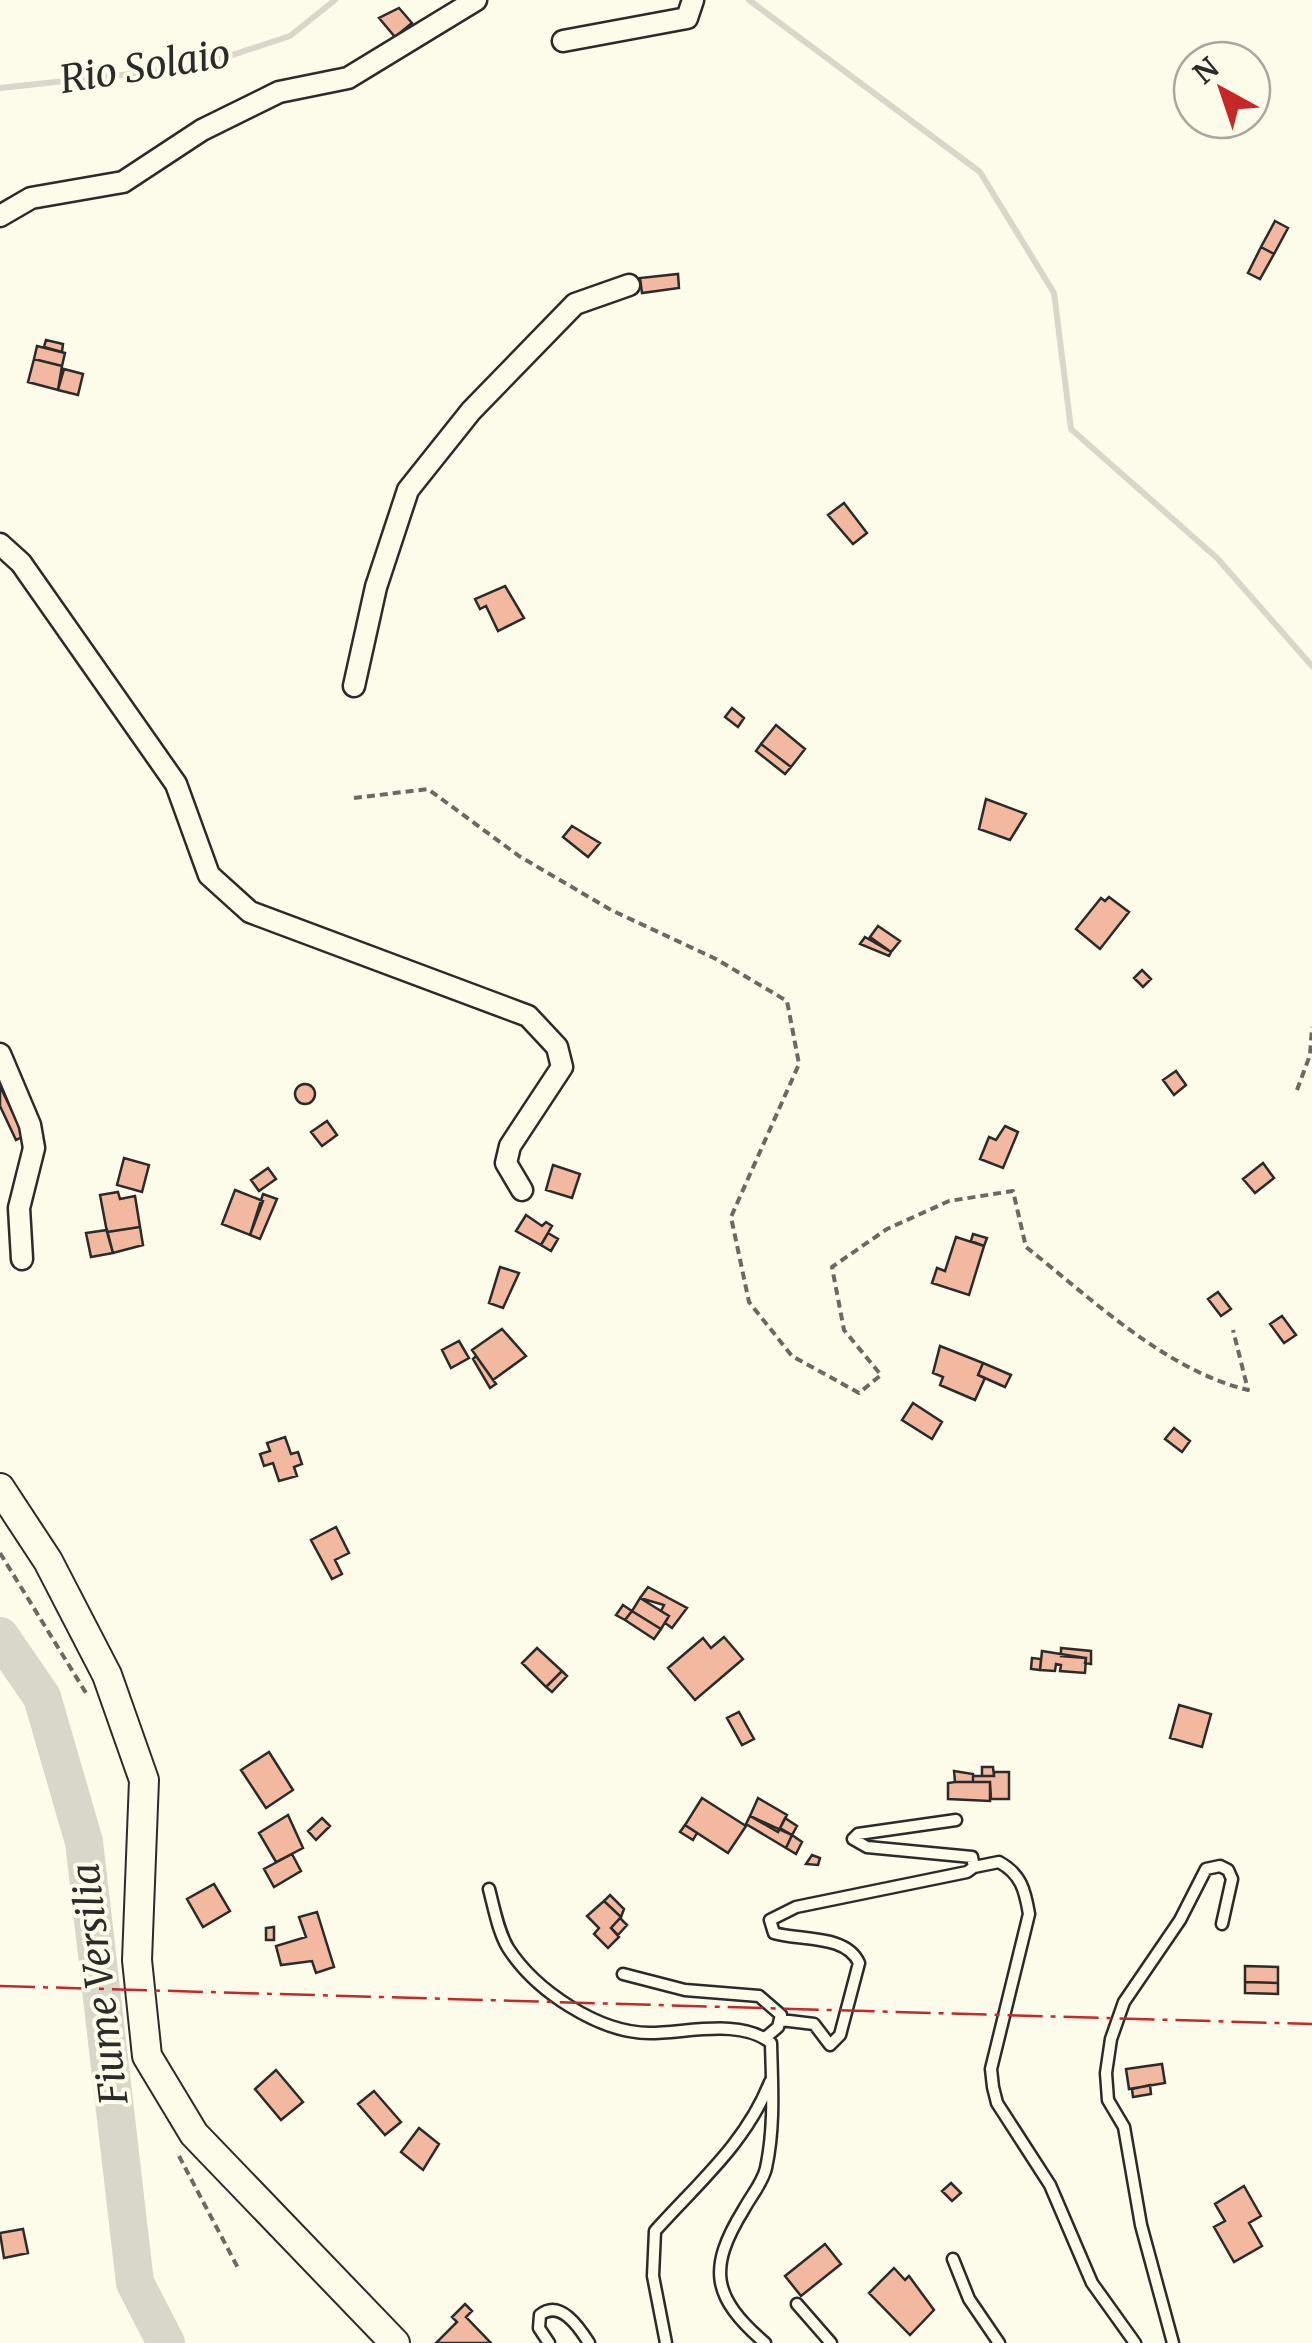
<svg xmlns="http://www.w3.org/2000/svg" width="1312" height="2343" font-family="Merriweather,serif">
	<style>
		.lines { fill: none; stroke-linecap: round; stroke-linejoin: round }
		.stream { stroke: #d8d7c9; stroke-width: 6 }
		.river { stroke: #d8d7c9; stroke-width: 38 }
		.building { fill: #f2b8a0; stroke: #2b2b2b; stroke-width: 2.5 }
		.service-casing { stroke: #2b2b2b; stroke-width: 15 }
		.minor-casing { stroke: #2b2b2b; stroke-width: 25 }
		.secondary-casing { stroke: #2b2b2b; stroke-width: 32 }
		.path { stroke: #6a6964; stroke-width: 4; stroke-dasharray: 8 5; stroke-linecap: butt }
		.service { stroke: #fdfbea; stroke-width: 10 }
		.minor { stroke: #fdfbea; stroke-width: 20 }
		.secondary { stroke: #fdfbea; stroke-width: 28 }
		.power { stroke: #c62828; stroke-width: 2.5; stroke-dasharray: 35 8 5 8; stroke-linecap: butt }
		.labels { text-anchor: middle; stroke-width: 8; stroke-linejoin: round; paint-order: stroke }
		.water-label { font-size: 38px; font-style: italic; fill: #2b2b2b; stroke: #fdfbea }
	</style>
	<rect width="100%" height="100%" fill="#fdfbea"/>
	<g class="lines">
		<path class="stream" d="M749,0L980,172L1054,293L1071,429L1217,558L1312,666
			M0,88L196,67L290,36L335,0"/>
		<path class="river" d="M0,1636L42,1697L84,1842L135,2283L166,2343"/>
	</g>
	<path class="building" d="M399,8L412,23L395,37L379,18Z
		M1275,221L1288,228L1274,254L1261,247Z
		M1261,247L1274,254L1260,279L1248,273Z
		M678,274L679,288L642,293L640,278Z
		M46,340L63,344L62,352L44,347Z
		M37,346L65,353L62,366L34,359Z
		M34,359L62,366L58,390L28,382Z
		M64,369L83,374L78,395L58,390Z
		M844,503L867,533L853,544L828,515Z
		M505,586L524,618L498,631L486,606L480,609L475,599Z
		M732,708L744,718L738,727L725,717Z
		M776,725L805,749L791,767L761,744Z
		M761,744L791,767L785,774L756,751Z
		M986,799L1026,814L1010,840L979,829Z
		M572,826L600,843L588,857L563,837Z
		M1109,897L1129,912L1100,949L1076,929L1101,898L1105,901Z
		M878,926L900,941L891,952L870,937Z
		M865,937L891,952L889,956L860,944Z
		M1142,970L1151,979L1143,987L1134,978Z
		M1176,1071L1186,1085L1174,1095L1163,1080Z
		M295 1094a10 10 0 1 1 20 0a10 10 0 1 1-20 0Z
		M0,1086L24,1136L16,1140L0,1106Z
		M327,1121L337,1135L322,1146L311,1132Z
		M1005,1126L1018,1132L1003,1168L980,1159L989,1137L996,1140Z
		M124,1158L149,1165L142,1192L117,1185Z
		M1263,1163L1274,1178L1255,1193L1243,1179Z
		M553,1165L580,1174L572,1198L546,1190Z
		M268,1168L276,1179L259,1191L251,1180Z
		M235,1190L263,1201L250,1235L222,1224Z
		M118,1192L120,1199L135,1196L140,1227L107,1232L100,1195Z
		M263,1194L277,1199L260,1239L250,1235Z
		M526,1215L542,1226L546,1222L552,1226L541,1245L516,1231Z
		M140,1227L143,1245L113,1253L107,1232Z
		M107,1230L113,1253L91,1257L86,1233Z
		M548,1233L558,1239L551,1251L541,1245Z
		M973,1234L987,1238L984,1246L971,1241Z
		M956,1237L984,1246L969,1295L932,1283L937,1268L945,1271Z
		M500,1267L519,1273L503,1308L489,1303Z
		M1218,1292L1231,1309L1221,1316L1208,1299Z
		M1282,1316L1296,1335L1284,1343L1270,1324Z
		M502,1329L526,1356L493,1380L472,1350Z
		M459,1341L469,1358L451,1368L442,1350Z
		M940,1346L983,1363L978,1375L985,1378L975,1400L940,1385L943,1377L933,1373Z
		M476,1356L496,1384L490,1388L473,1359Z
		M983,1363L1011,1375L1005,1387L978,1375Z
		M913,1403L942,1422L932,1439L902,1420Z
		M1174,1428L1190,1441L1182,1452L1165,1439Z
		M285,1437L291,1454L298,1452L302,1464L294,1467L297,1476L279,1481L273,1463L264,1466L260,1454L270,1451L267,1443Z
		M336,1527L349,1553L335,1560L342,1574L332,1579L311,1540Z
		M648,1587L687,1608L672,1628L665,1623L669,1616L661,1611L664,1605L640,1598Z
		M640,1598L669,1616L661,1629L632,1611Z
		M623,1605L632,1611L625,1620L616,1615Z
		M632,1611L661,1629L654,1639L625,1620Z
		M724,1637L743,1659L695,1700L668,1668L703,1638L711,1648Z
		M537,1648L562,1671L546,1687L522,1663Z
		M1061,1648L1091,1651V1664L1085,1663L1086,1658L1061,1656Z
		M1042,1651L1086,1658L1085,1673L1060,1671L1061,1665L1056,1664L1055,1671L1040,1670Z
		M1032,1658L1041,1659L1040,1670L1031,1669Z
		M562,1671L567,1676L552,1692L546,1687Z
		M1179,1705L1211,1714L1202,1747L1170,1738Z
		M739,1712L754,1739L742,1745L727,1718Z
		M269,1752L293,1790L266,1808L241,1770Z
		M982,1767H993L994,1776H982Z
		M954,1771L973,1774V1782H955Z
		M994,1772H1009V1799H991L990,1782H973V1776H994Z
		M955,1782H990V1801L948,1799V1783Z
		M702,1798L746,1826L728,1853L685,1825Z
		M758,1798L787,1815L778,1832L750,1816Z
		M288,1815L303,1848L276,1862L259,1833Z
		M750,1816L792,1835L786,1848L746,1824Z
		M322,1818L330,1826L316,1840L308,1831Z
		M785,1818L797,1826L792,1835L780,1828Z
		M685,1825L697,1833L693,1840L680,1832Z
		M792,1835L802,1842L796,1854L786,1848Z
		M292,1854L301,1871L274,1887L264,1869Z
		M812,1855L820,1858L818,1865L806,1864Z
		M214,1884L230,1911L203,1927L187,1899Z
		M610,1895L624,1909L621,1917L604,1901Z
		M604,1901L621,1917L611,1928L619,1937L608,1948L594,1934L599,1928L587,1916Z
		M317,1912L334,1967L316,1973L312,1961L281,1965L276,1946L306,1937L299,1917Z
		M620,1918L627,1925L618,1935L611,1928Z
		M274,1927V1940H266V1928Z
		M1245,1966L1278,1967V1983L1245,1982Z
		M1245,1982L1278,1983V1994L1245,1993Z
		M1162,2064L1165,2083L1129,2089L1126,2069Z
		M276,2070L303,2102L281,2120L255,2089Z
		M1150,2085L1151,2094L1133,2097L1132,2089Z
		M374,2091L401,2122L385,2135L358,2104Z
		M419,2128L439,2144L423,2170L401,2152Z
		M951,2183L961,2193L952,2201L942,2191Z
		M1244,2186L1261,2216L1249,2223L1262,2246L1234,2262L1214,2227L1225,2221L1215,2204Z
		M23,2229L28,2253L4,2258L0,2233Z
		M825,2244L841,2264L801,2296L785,2276Z
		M894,2268L905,2280L909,2276L934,2310L910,2335L869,2293Z
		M465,2304L472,2311L466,2317L491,2343H436L457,2322L452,2317Z"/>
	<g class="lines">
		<g class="service-casing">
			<path id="service" d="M974,1867L999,1862C1021,1874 1025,1890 1029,1914L991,2069L993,2087L997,2103L1050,2185L1092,2283L1135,2343
				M489,1889C494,1908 498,1931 508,1948C535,1990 598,2033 650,2033C686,2033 741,2018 771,2043C772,2085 775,2126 766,2168C763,2182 751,2196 744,2209C707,2269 712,2297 765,2343
				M623,1974L685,1990L759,1996L781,2015L778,2027L765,2038
				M781,2020L814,2024L830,2045L840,2035L859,1963C846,1934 800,1941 774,1933L770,1920L796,1907L967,1872L974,1867L972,1857L867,1847L853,1839L858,1834L956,1820
				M953,2259L969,2299L999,2343
				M797,2304L831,2343
				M549,2343L539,2328L540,2315C560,2299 579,2327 589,2343
				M666,2343L653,2276L655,2231C698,2183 746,2143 770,2082
				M1173,2343L1141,2225L1124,2127L1108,2100L1106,2073L1111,2039L1124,2002L1180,1920L1206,1869L1220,1866L1228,1870L1232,1879L1222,1924"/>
		</g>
		<g class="minor-casing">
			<path id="minor" d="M563,41L687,18L693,0
				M0,216L31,198L123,182L202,130L279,92L348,78L476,0
				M0,544L21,563L176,784L209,875L250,912L528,1016L557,1047L562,1067L510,1146L506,1163L522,1190
				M354,686L376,587L408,490L471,411L575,304L629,285
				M0,1054L30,1125L34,1148L19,1208L22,1259"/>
		</g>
		<g class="secondary-casing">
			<path id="secondary" d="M0,1488L48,1561L107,1675L144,1780L137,1960L147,2056L194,2134L395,2343"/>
		</g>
		<path class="path" d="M354,798L428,789L519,856L611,910L716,959L787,1001L799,1064L731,1217L749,1302L792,1356L859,1393L881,1375L844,1330L832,1267L887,1229L949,1201L1013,1191L1026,1247C1092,1299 1165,1370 1248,1390L1233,1330
			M1297,1090L1310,1055L1312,1027
			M0,1553L86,1693
			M179,2156L238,2268"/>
		<use href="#service" class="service"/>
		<use href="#minor" class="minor"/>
		<use href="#secondary" class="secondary"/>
		<path class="power" d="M0,1986L1312,2024"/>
	</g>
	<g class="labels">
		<g class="water-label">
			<text transform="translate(145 67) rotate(-9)" y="13">Rio Solaio</text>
			<text transform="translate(100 1984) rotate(-97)" y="13">Fiume Versilia</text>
		</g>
	</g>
	<g transform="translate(1222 90) rotate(320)"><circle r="48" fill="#fdfbea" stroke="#a9a89e" stroke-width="2.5"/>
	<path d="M0-8L18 38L0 25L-18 38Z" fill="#c62828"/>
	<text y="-15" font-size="28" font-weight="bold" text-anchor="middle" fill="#2b2b2b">N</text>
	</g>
</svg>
